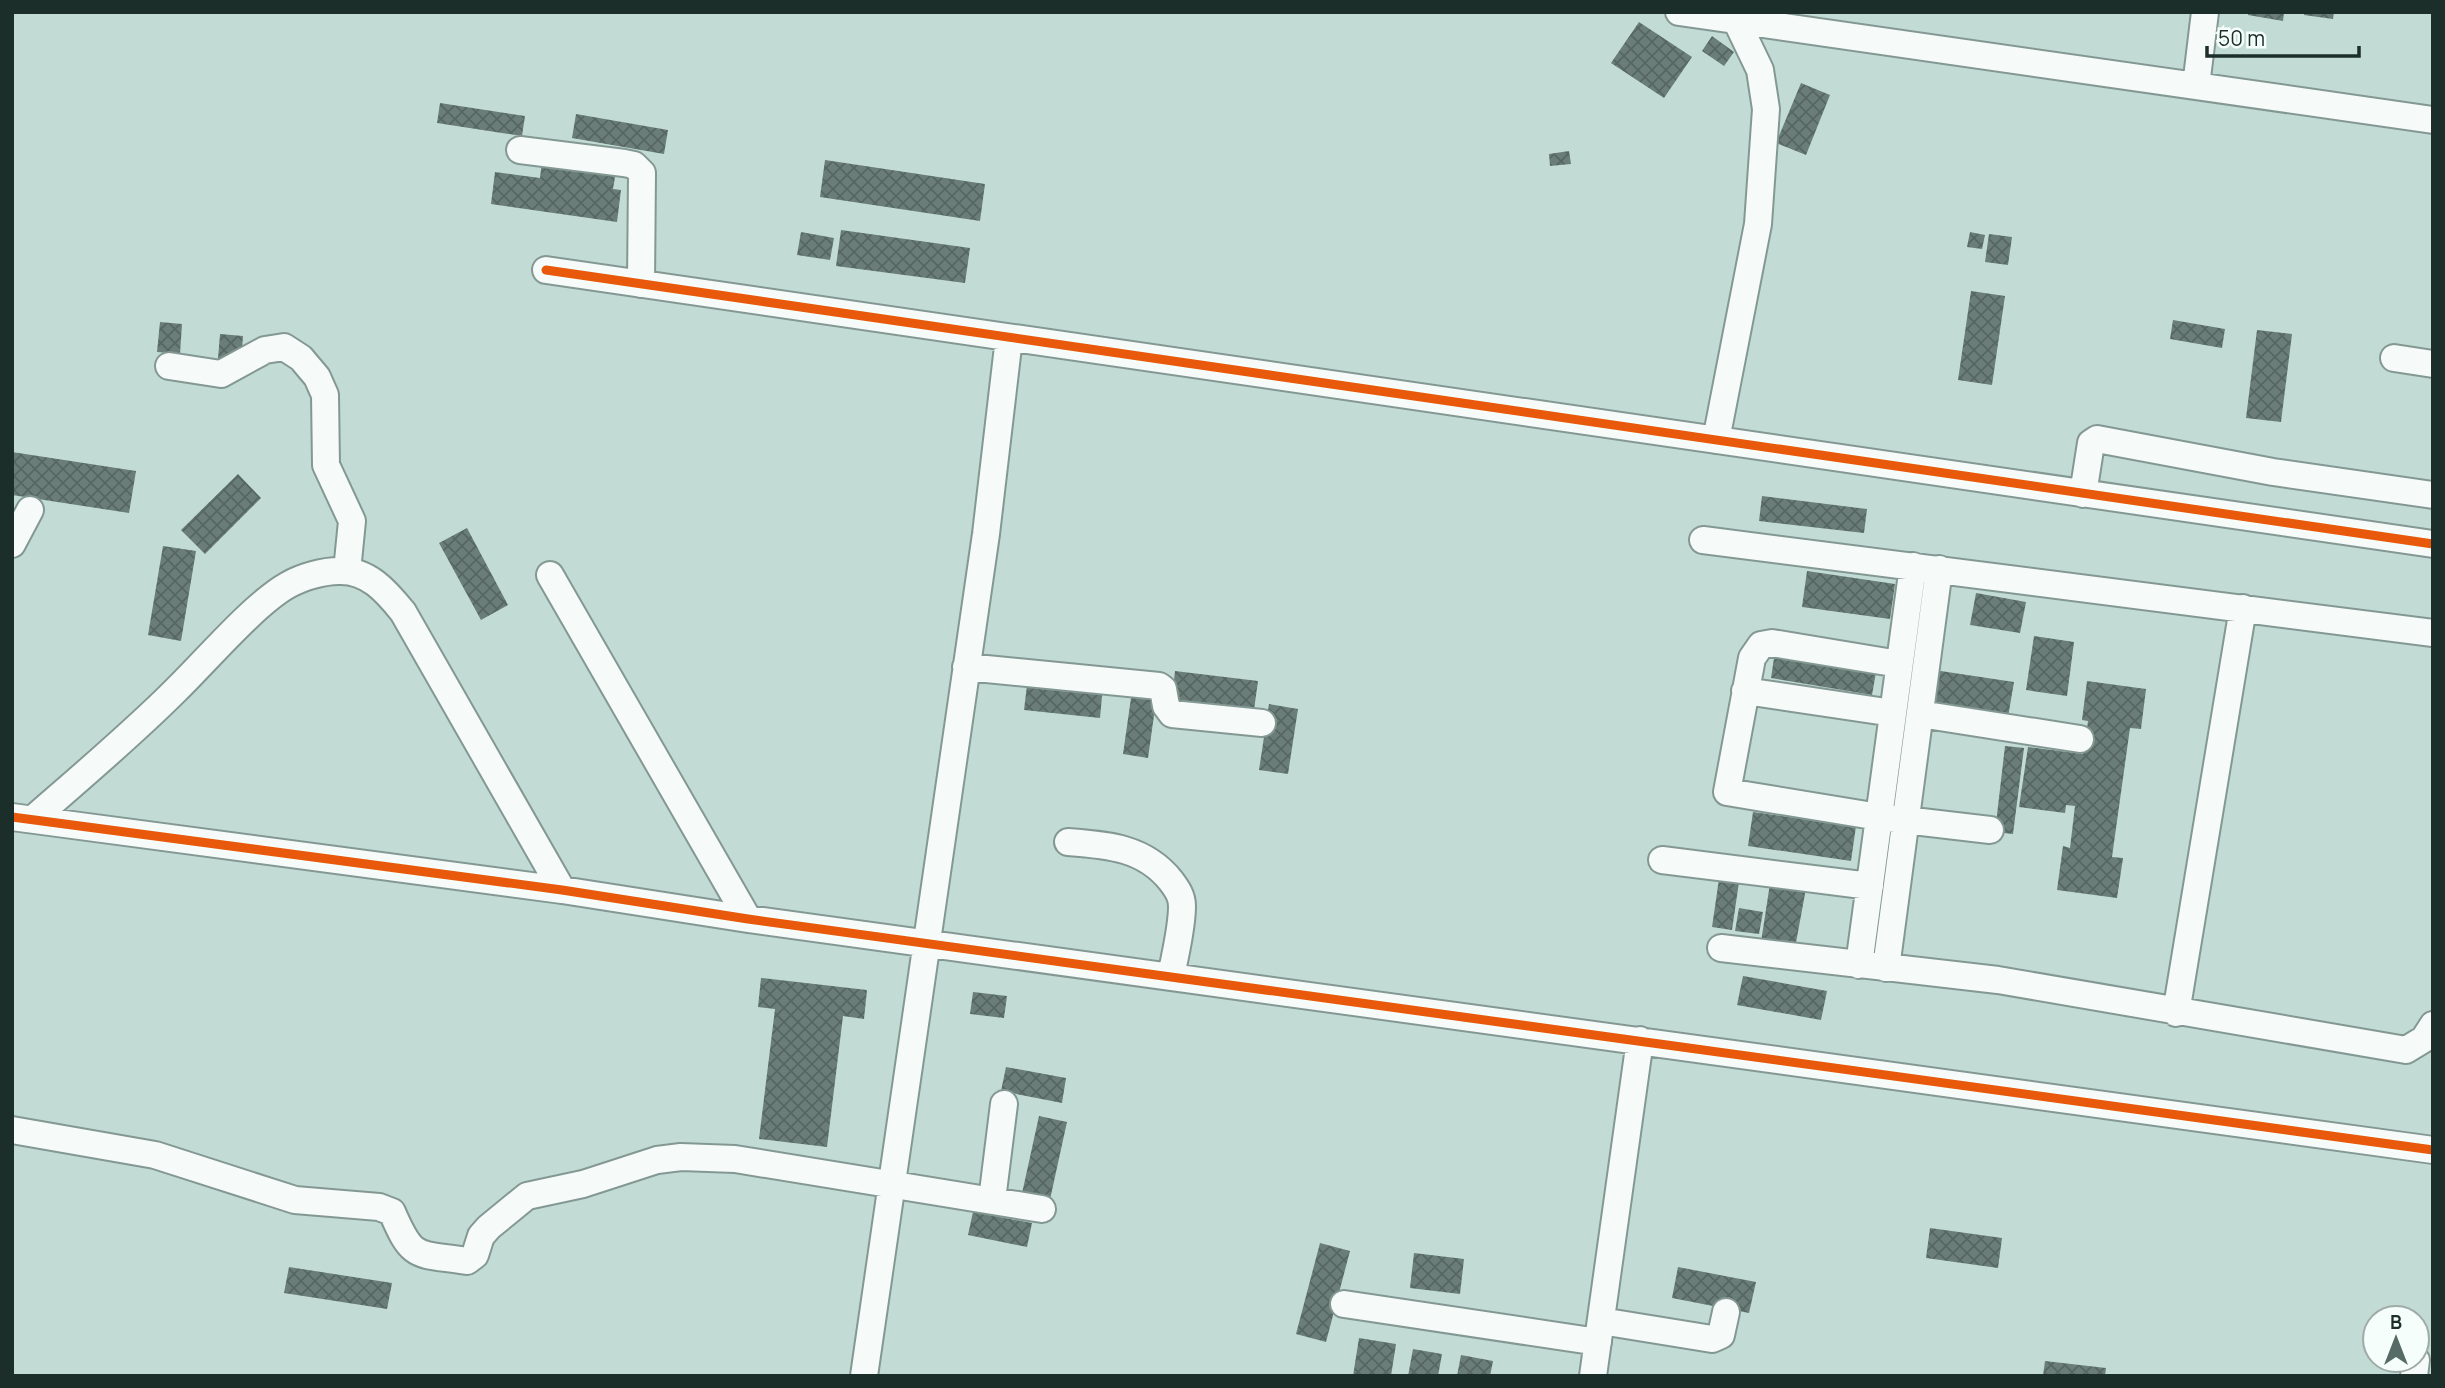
<svg xmlns="http://www.w3.org/2000/svg" width="2445" height="1388" font-family="Manrope,sans-serif">
	<style>
		.building { fill: url(#building-cross-hatch) }
		.lines { fill: none; stroke-linecap: round; stroke-linejoin: round }
		.minor-casing { stroke: #849893; stroke-width: 30 }
		.minor { stroke: #f6faf9; stroke-width: 26 }
		.cycleway-casing { stroke: #f5fefb; stroke-width: 13 }
		.cycleway { stroke: #e8590c; stroke-width: 9 }
	</style>
	<defs>
		<pattern id="building-cross-hatch" width="8" height="8" patternUnits="userSpaceOnUse" patternTransform="scale(1.75)"><rect width="8" height="8" fill="#6a7d78"/><path d="M0 0l8 8M0 8l8-8" fill="none" stroke="#566762"/></pattern>
	</defs>
	<rect width="100%" height="100%" fill="#c2dcd5"/>
	<path class="building" d="M2248,12H2284L2283,21L2248,15Z
		M2304,12H2334L2333,19L2304,15Z
		M1639,22L1692,57L1664,98L1611,63Z
		M1712,36L1734,52L1724,66L1702,51Z
		M1801,83L1830,95L1806,155L1776,143Z
		M440,103L525,116L522,136L437,123Z
		M576,114L668,130L664,154L572,138Z
		M1569,151L1571,164L1550,166L1549,154Z
		M825,160L985,184L980,221L820,197Z
		M542,161L616,171L613,189L621,190L617,222L491,204L495,172L540,178Z
		M841,230L970,248L965,283L836,266Z
		M801,232L834,238L830,260L797,255Z
		M1970,232L1985,235L1982,249L1967,247Z
		M1989,234L2012,237L2008,265L1985,262Z
		M1971,291L2005,296L1992,385L1958,380Z
		M2173,320L2225,329L2222,348L2170,339Z
		M160,322L182,324L180,354L157,352Z
		M2257,330L2292,334L2281,422L2246,418Z
		M220,334L243,336L241,361L218,359Z
		M12,452L136,471L129,513L12,495Z
		M238,474L261,498L205,554L181,530Z
		M1762,496L1867,509L1864,533L1759,521Z
		M467,528L508,605L481,620L439,543Z
		M163,546L196,551L181,641L148,635Z
		M1807,571L1895,584L1890,619L1802,607Z
		M1976,593L2026,602L2020,633L1970,625Z
		M2034,636L2074,642L2067,696L2026,690Z
		M1776,645L1878,661L1872,695L1771,678Z
		M1934,670L2014,682L2008,717L1928,705Z
		M1175,671L1258,681L1254,710L1172,700Z
		M1028,677L1103,685L1100,718L1024,710Z
		M2087,681L2146,689L2141,729L2130,728L2112,857L2123,858L2117,898L2057,890L2063,846L2070,848L2075,806L2066,805L2065,813L2019,807L2028,747L2083,754L2088,721L2082,720Z
		M1133,684L1158,687L1148,758L1123,754Z
		M1269,704L1298,709L1288,774L1259,770Z
		M2005,746L2024,748L2013,834L1995,832Z
		M1753,812L1856,826L1851,861L1748,846Z
		M1720,872L1740,875L1732,930L1712,927Z
		M1771,877L1807,883L1795,948L1761,942Z
		M1739,908L1763,912L1759,934L1735,931Z
		M1743,976L1827,991L1821,1020L1737,1005Z
		M761,978L867,990L864,1019L843,1016L827,1147L759,1139L775,1009L758,1007Z
		M973,992L1007,996L1004,1018L970,1014Z
		M1006,1067L1066,1078L1062,1103L1001,1091Z
		M1039,1116L1067,1122L1049,1204L1021,1198Z
		M973,1212L1032,1223L1027,1247L968,1235Z
		M1930,1228L2002,1238L1998,1268L1926,1258Z
		M1320,1243L1350,1251L1326,1342L1296,1334Z
		M1414,1253L1464,1259L1460,1294L1410,1288Z
		M289,1267L392,1283L387,1309L284,1293Z
		M1678,1267L1756,1282L1749,1313L1672,1298Z
		M1359,1338L1396,1344L1391,1376H1353Z
		M1413,1349L1442,1354L1438,1376H1408Z
		M1461,1355L1493,1361L1490,1376H1457Z
		M2045,1361L2106,1368L2105,1376H2043Z"/>
	<g class="lines">
		<g class="minor-casing">
			<path id="minor" d="M1679,12L2433,120
				M2196,86L2205,12
				M520,150L624,163L634,165L642,173L641,284
				M546,270L2433,544
				M2394,358L2433,364
				M169,366L221,374L265,350L284,347L301,358L317,377L325,395L326,465L352,521L347,571
				M1716,440L1758,224L1766,109L1760,70L1736,20
				M2083,494L2091,443L2097,439L2273,472L2433,495
				M1703,540L2433,633
				M12,544L30,510
				M550,575L748,919
				M1899,664L1772,643L1761,645L1752,658L1727,792L1879,817L1990,830
				M966,667L1159,686L1163,689L1166,706L1172,714L1262,723
				M1745,691L1893,713
				M1920,714L2080,739
				M12,817L562,890L748,919L2433,1150
				M33,819C81,777 130,736 175,691C205,662 254,604 288,585C302,577 323,571 339,571C368,570 386,591 403,612L562,890
				M1068,842C1109,845 1145,848 1171,881C1177,889 1182,896 1182,906C1182,929 1175,954 1171,977
				M1662,860L1870,886
				M1721,948L1998,980L2406,1050L2424,1039L2433,1025
				M1859,965L1913,566
				M1886,968L1939,569
				M2176,1013L2243,608
				M12,1130L155,1155L295,1200L379,1207L392,1212C413,1261 416,1253 467,1261L475,1255L481,1236L489,1227L527,1196L583,1184L657,1160L681,1157L735,1159L1042,1209
				M992,1200L1004,1104
				M1344,1304L1598,1342
				M1601,1321L1712,1339L1721,1335L1726,1312
				M864,1376L986,534L1009,338
				M1593,1376L1640,1040
				M2414,1376L2416,1360"/>
		</g>
		<use href="#minor" class="minor"/>
		<g class="cycleway-casing">
			<path id="cycleway" d="M546,270L2433,544
				M12,817L562,890L748,919L2433,1150"/>
		</g>
		<use href="#cycleway" class="cycleway"/>
	</g>
	<rect width="2445" height="1388" fill="none" stroke="#1c2e29" stroke-width="28"/>
	<g transform="translate(2396 1339)"><circle r="33" fill="#f5fefb" stroke="#9eaba7" stroke-width="2"/>
	<path d="M0-5L12 26L0 18L-12 26Z" fill="#566b65"/>
	<text y="-10" font-size="19" font-weight="bold" text-anchor="middle" fill="#1c2e29">B</text>
	</g>
	<path d="M2207 46v10h152v-10" fill="none" stroke="#1c2e29" stroke-width="3.5"/>
	<text x="2218" y="46" font-size="21" fill="#1c2e29" stroke="#f5fefb" stroke-width="5" paint-order="stroke">50 m</text>
</svg>
